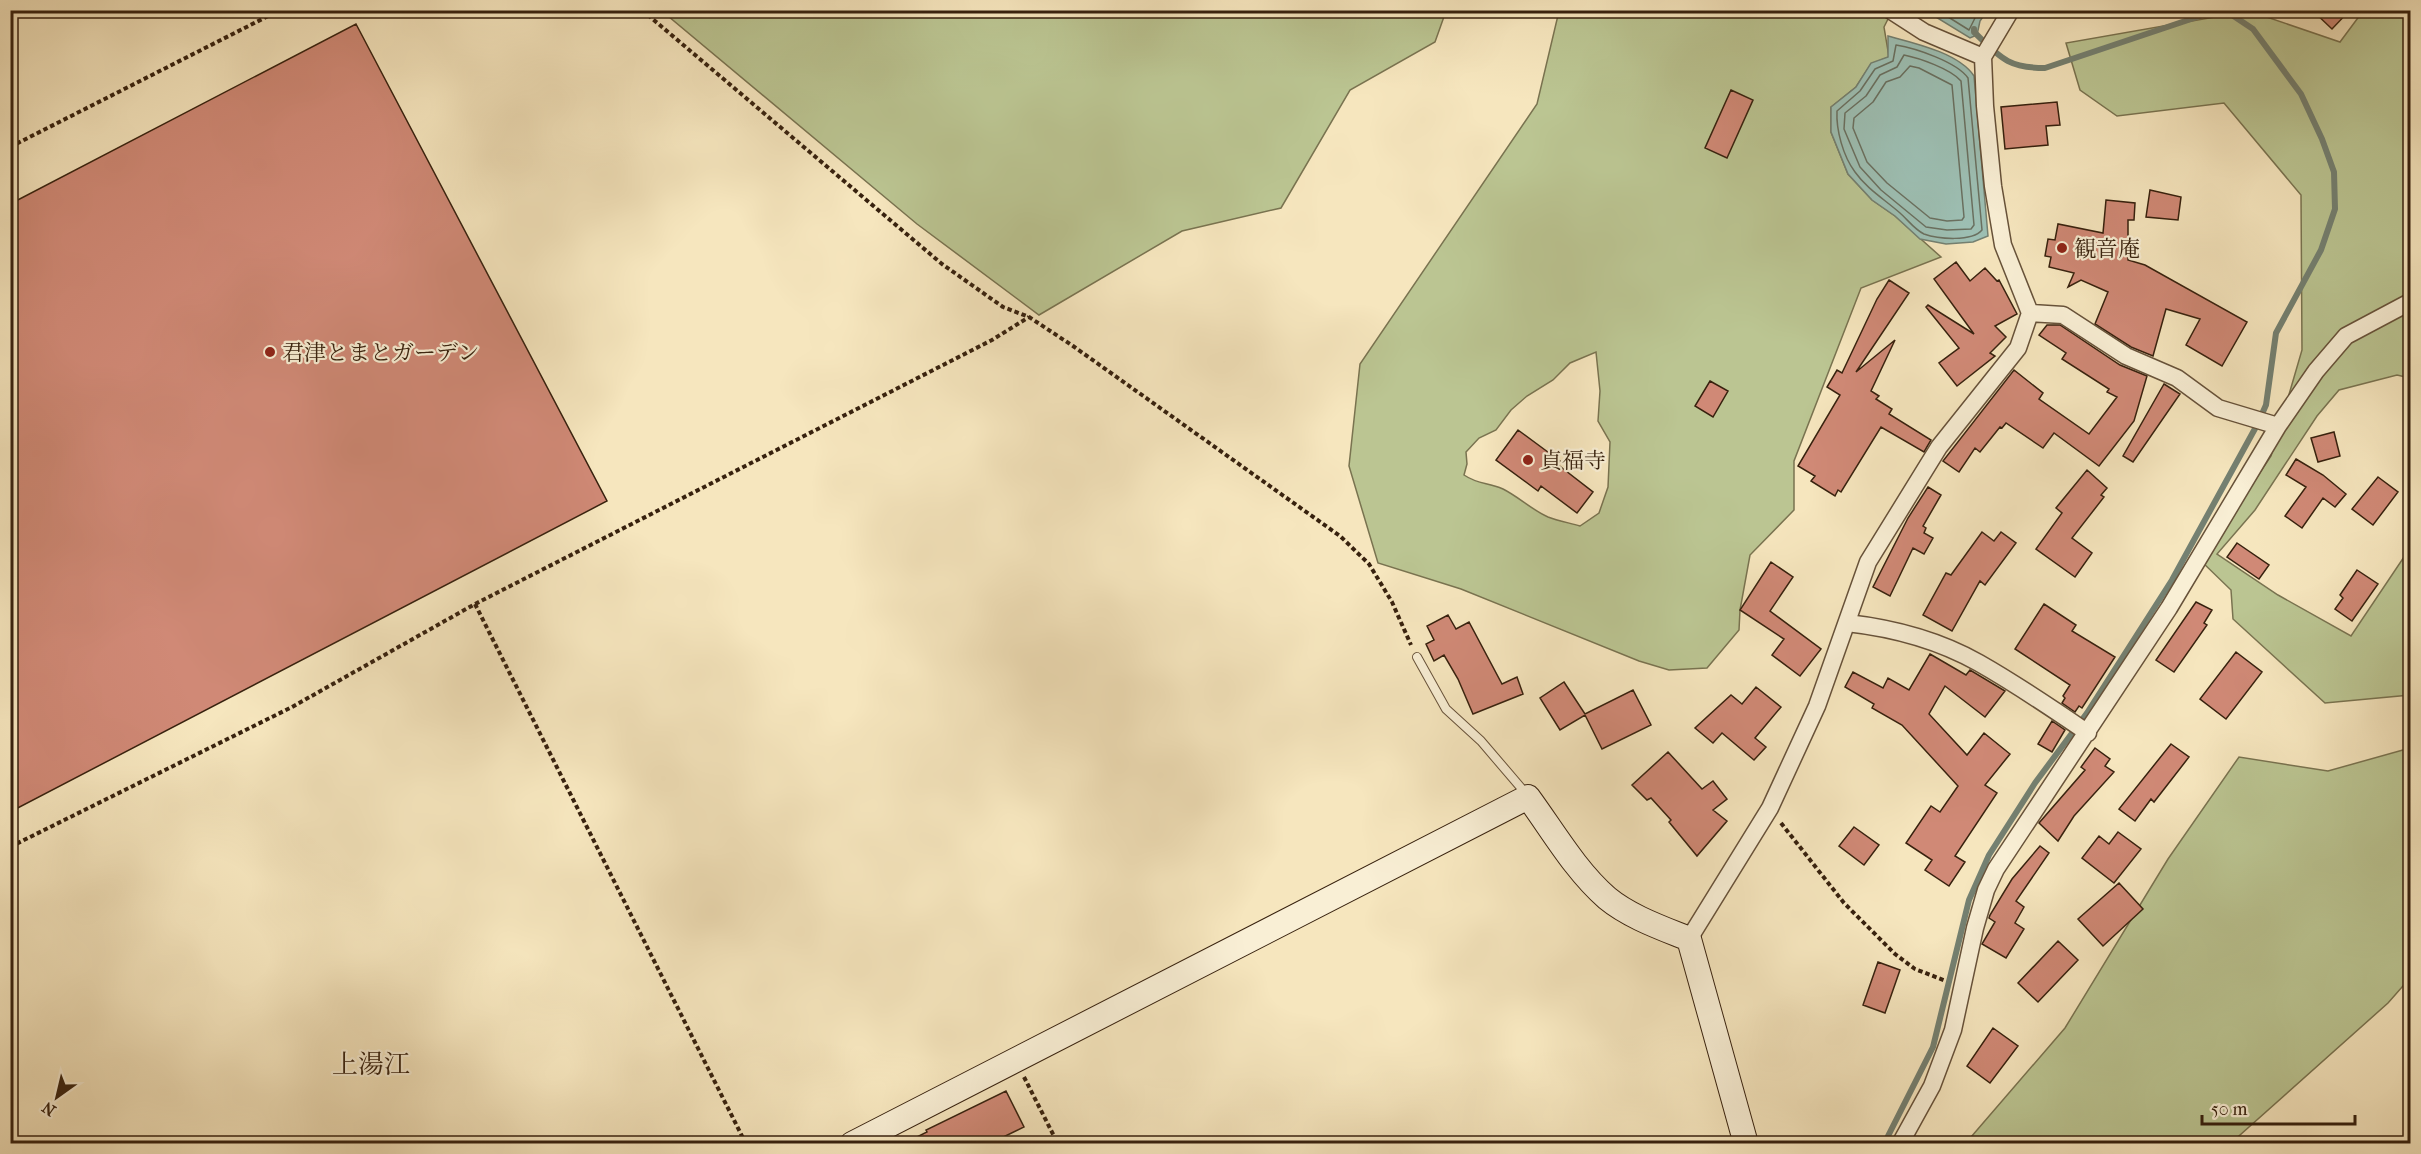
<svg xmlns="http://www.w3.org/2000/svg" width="2421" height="1154" font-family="'IM FELL French Canon','Noto Serif JP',serif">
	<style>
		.green { fill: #bbc592; stroke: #797350; stroke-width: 1.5; fill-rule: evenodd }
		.water { fill: #9dbfb3; stroke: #748071; stroke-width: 1.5 }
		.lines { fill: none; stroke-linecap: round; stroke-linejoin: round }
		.shore { stroke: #6a7060; stroke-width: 1.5 }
		.stream { stroke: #748071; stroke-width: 6 }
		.building { fill: #d08976; stroke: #37210e; stroke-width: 1.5 }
		.lane-casing { stroke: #67523a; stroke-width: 10 }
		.street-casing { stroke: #67523a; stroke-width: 19 }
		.secondary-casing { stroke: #37210e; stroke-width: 26 }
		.path { stroke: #37210e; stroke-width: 4; stroke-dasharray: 4.5 3; stroke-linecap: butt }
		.lane { stroke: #f9efd5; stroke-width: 8 }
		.street { stroke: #f9efd5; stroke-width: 16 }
		.secondary { stroke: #f9efd5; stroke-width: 24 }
		.poi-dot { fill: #8f2418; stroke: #f9efd5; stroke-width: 2 }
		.labels { text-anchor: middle; stroke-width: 4.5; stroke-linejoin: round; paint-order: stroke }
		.poi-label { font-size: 22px; fill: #37210e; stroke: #f9efd5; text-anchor: start }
		.quarter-label { font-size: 26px; fill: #37210e; stroke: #f9efd5 }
	</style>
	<rect width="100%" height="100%" fill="#f6e6be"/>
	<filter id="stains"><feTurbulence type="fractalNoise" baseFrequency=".00333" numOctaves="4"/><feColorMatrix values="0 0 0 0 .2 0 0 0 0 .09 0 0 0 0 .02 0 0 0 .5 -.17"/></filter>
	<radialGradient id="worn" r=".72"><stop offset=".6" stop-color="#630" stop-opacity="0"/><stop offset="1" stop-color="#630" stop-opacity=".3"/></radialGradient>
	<path class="green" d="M662,11H1446L1435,42L1350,90L1281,208L1182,231L1039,315L917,224Z
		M1559,11H1892L1884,27L1889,57L1871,64L1856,87L1831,107V132L1848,174L1872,200L1895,216L1941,257L1861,288L1794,461V510L1750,555L1740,610L1739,630L1707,668L1669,670L1639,661L1461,589L1378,563L1349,466L1360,364L1537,104ZM1596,352L1600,391L1598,421L1610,442L1608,487L1599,513L1580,526C1570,523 1558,521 1548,517C1532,510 1519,497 1503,489C1487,482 1479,485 1464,475L1467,464L1466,452L1479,438L1496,430L1511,410L1527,396L1553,380L1570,363Z
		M2249,11L2340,42L2363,11H2410V378L2397,375L2339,390L2317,416L2255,510L2217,554L2278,595L2351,636L2410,548V695L2325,703L2233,619L2231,590L2201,561L2271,456L2302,350L2301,195L2224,103L2117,116L2080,90L2066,43Z
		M2410,748V978L2388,1003L2231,1143L1965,1144L2065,1028L2168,859L2239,757L2328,771Z"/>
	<path class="water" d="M1926,11H1987L1980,21L1977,35L1970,38Z
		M1888,36C1914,43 1959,53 1974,76L1988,236L1973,242L1946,244L1920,239L1895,216L1872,200L1848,174L1831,132V107L1856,87L1871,63L1888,57Z"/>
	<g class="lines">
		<path class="shore" d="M1937,10L1969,30L1979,10
			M1896,45C1915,48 1957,62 1968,78L1982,230C1972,242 1938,239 1924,234C1915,230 1907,219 1900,213C1884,199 1867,189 1855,172C1843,156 1836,130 1837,111L1860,91L1875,69L1893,61Z
			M1904,55C1919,58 1951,69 1961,81L1974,225L1971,229L1947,230L1926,227L1881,190L1860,167L1844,129L1845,113L1866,96L1880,75L1897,67Z
			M1910,66L1919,68L1952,85L1964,217L1962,220L1947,221L1930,218L1887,183L1867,162L1853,128L1854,118L1873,102L1886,82L1900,77Z"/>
		<path class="stream" d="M1884,1144L1933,1047L1969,900L1989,855L2035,783L2087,713L2172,580L2257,425L2266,405L2276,333L2321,250L2335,209L2334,172L2322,139L2301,94L2253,29L2229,13H2209L2045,68C2007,68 2000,57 1974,32V29"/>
	</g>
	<path class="building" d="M2312,10H2350L2332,29Z
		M356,24L607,501L10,812V204Z
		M1731,90L1753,100L1727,158L1705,148Z
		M2057,102L2060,125L2046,126L2048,145L2005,149L2001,107Z
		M2150,190L2181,197L2178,220L2146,217Z
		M2106,200L2135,203L2134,220H2128V260L2145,265L2247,322L2222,366L2186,345L2200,319L2166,309L2153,356L2131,347L2095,324L2108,292L2081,280L2068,287L2074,273L2049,267L2051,257L2045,256L2048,239L2055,240L2058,224L2103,233Z
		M1956,262L1970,281L1985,268L1997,281L1999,280L2017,314L1995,326L2006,337L1990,353L1995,356L1957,386L1939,363L1959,348L1926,307L1928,305L1974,334L1934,279Z
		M1889,280L1909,293L1856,372L1895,340L1871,391L1879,396L1876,399L1892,409L1889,414L1931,440L1924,452L1881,427L1841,492L1838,490L1835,496L1811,481L1815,476L1798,466L1840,395L1827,387L1837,370L1842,373L1877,299Z
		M2047,325H2060L2120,365L2147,376L2134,421L2099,466L2054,433L2043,448L2006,423L2002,428L2000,427L1980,452L1975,448L1959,472L1943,461L2014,370L2043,393L2039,399L2089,434L2117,397L2107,392L2109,389L2062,359L2066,353L2039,335Z
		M1710,381L1728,391L1713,417L1695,406Z
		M2164,384L2180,394L2133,462L2123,456Z
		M1518,430L1560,461L1557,464L1593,492L1577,513L1541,486L1538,491L1496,460Z
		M2334,432L2340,456L2318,462L2311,438Z
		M2296,459L2323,475L2346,494L2335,507L2323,498L2302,528L2285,516L2306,487L2286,475Z
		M2087,470L2107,488L2101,495L2104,497L2072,538L2092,553L2075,577L2036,549L2062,513L2056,508Z
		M2378,477L2398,492L2373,525L2352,509Z
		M1928,487L1941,495L1923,526L1926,528L1924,533L1933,538L1924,554L1913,548L1890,596L1873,587L1908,518Z
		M1982,532L1994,541L2001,532L2016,543L1985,585L1980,581L1952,631L1923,615L1946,573L1951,575Z
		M2237,543L2269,565L2259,579L2227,557Z
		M1771,562L1793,577L1770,611L1821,649L1800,676L1772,655L1784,639L1740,610Z
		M2357,570L2378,584L2352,621L2335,609L2343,598L2340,595Z
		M2196,602L2212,610L2204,623L2207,625L2174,672L2156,660Z
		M2044,604L2076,625L2072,631L2115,657L2082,708L2079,706L2075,712L2062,703L2065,698L2063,696L2070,685L2015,649Z
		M1448,615L1456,629L1469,622L1502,684L1517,677L1523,694L1473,714L1458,679L1444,655L1434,661L1426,644L1434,640L1427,626Z
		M2236,652L2262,672L2226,719L2200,699Z
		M1930,654L1966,675L1970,670L2005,691L1985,717L1945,686L1929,714L1967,755L1984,733L2010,754L1985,785L1997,793L1955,856L1965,862L1949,886L1925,870L1932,860L1906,843L1931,806L1940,812L1958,786L1902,725L1872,708L1874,704L1845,687L1853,672L1883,688L1888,678L1909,690Z
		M1564,682L1585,714L1633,690L1651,725L1602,749L1585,715L1560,730L1540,698Z
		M1756,687L1781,707L1755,738L1766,747L1754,760L1722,733L1713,743L1695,728L1731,695L1742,704Z
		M2052,721L2065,730L2052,752L2038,744Z
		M2171,744L2189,757L2154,802L2151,799L2135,821L2119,809Z
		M2095,748L2110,759L2105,766L2114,772L2074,816L2058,841L2039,823L2085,770L2081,767Z
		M1668,752L1702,789L1713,781L1727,799L1713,810L1727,821L1697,856L1669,822L1671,820L1651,798L1647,800L1632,785Z
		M1854,827L1879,845L1864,865L1839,846Z
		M2118,832L2141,849L2114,883L2082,858L2099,836L2109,844Z
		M2040,846L2049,853L2016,901L2024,907L2015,923L2024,929L2006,958L1982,944L1995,922L1989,918L1990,915L2012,879Z
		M2119,883L2143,909L2103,946L2078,919Z
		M2058,941L2078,960L2038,1002L2018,983Z
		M1878,962L1900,970L1885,1013L1863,1005Z
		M1993,1028L2018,1046L1990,1083L1967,1066Z
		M1006,1091L1024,1127L991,1143H905L927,1132L926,1130Z"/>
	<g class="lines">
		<g class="lane-casing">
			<path id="lane" d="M1417,657L1446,709L1481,741L1528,796"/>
		</g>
		<g class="street-casing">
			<path id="street" d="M1890,10L1924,32L1983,57
				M2030,313L2063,315L2126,356L2177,378L2218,408L2278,426
				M1847,623C1892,628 1940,641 1979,663C2016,684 2053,709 2088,733
				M1689,939L1770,808L1817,706L1868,562L1939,447L2018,348L2030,313L2003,245L1993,186L1985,106L1983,57L2011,10
				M1900,1144L1932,1086L1953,1030L1975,928L1986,890L1996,869L2169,608L2278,426L2316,371L2346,336L2410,302"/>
		</g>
		<g class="secondary-casing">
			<path id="secondary" d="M852,1144L1528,797C1553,831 1575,870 1607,898C1630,917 1662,928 1689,939L1746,1144"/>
		</g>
		<path class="path" d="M642,10L942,264L1003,307L1029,317L1073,346L1340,536L1369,564L1392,602L1411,645
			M10,147L280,10
			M475,604L746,1144
			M1781,823L1844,903L1895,954L1915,969L1946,981
			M10,847L292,707L475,604L992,340L1029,317
			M1024,1077L1058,1144"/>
		<use href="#lane" class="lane"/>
		<use href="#street" class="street"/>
		<use href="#secondary" class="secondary"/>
	</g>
	<g class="poi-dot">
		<circle cx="2062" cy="248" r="6"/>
		<circle cx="270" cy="352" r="6"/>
		<circle cx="1528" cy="460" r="6"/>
	</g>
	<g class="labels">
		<g class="poi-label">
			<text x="2074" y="256">観音庵</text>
			<text x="282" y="360">君津とまとガーデン</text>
			<text x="1540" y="468">貞福寺</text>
		</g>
		<g class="quarter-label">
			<text x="371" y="1073">上湯江</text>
		</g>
	</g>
	<rect width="2421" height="1154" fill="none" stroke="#f6e6be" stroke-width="36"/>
	<rect x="12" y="12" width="2397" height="1130" fill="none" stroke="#37210e" stroke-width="3"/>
	<rect x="18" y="18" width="2385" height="1118" fill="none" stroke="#37210e" stroke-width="1.5"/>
	<g transform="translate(57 1097) rotate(214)" stroke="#f9efd5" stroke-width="4.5" paint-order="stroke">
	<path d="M0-4.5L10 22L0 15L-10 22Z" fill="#37210e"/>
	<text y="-9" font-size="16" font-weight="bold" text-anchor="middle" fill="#37210e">N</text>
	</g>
	<path d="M2202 1115v9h153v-9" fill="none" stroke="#37210e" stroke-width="3"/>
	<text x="2211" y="1115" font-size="18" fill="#37210e" stroke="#f9efd5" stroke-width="4.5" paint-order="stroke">50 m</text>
	<rect width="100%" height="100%" filter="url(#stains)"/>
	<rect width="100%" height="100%" fill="url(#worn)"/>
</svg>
